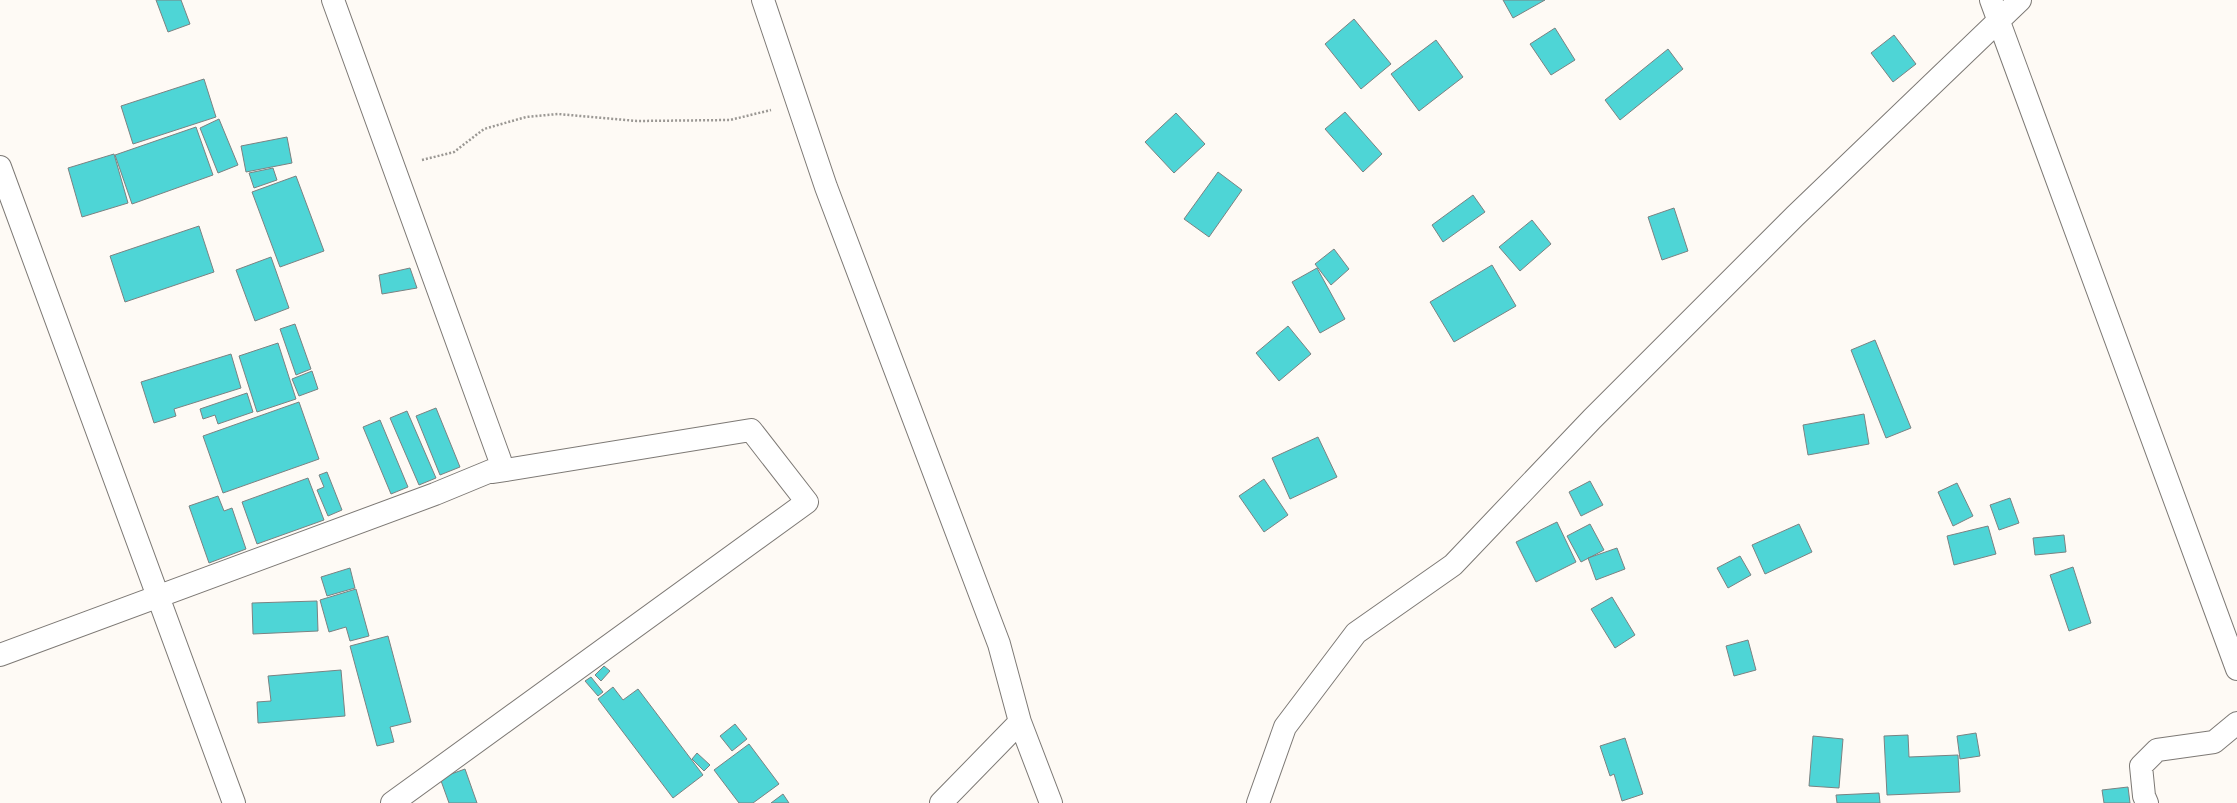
<svg xmlns="http://www.w3.org/2000/svg" width="2237" height="803" font-family="Manrope,sans-serif">
	<style>
		.building { fill: #4ed5d6; stroke: #7b8282 }
		.lines { fill: none; stroke-linecap: round; stroke-linejoin: round }
		.minor-casing { stroke: #7d7975; stroke-width: 24 }
		.path { stroke: #9b9894; stroke-width: 2.5; stroke-dasharray: 2 2; stroke-linecap: butt }
		.minor { stroke: #fff; stroke-width: 22 }
	</style>
	<rect width="100%" height="100%" fill="#fefaf5"/>
	<path class="building" d="M156,0H181L190,24L168,32Z
		M1503,0H1545L1513,18Z
		M1354,19L1391,64L1361,89L1325,44Z
		M1555,28L1575,60L1551,75L1530,44Z
		M1894,35L1916,64L1893,82L1871,53Z
		M1436,40L1463,77L1419,111L1391,74Z
		M1668,49L1683,69L1620,120L1605,100Z
		M204,79L216,117L133,144L121,106Z
		M1345,112L1382,154L1363,172L1325,129Z
		M1176,113L1205,144L1174,173L1145,142Z
		M219,119L238,165L218,173L200,128Z
		M196,127L213,175L132,204L115,155Z
		M287,137L292,163L246,172L241,146Z
		M114,154L128,203L82,217L68,168Z
		M273,168L277,180L254,188L249,173Z
		M1218,172L1242,190L1209,237L1184,219Z
		M296,176L324,251L280,267L252,192Z
		M1473,195L1485,212L1443,242L1432,225Z
		M1674,208L1688,251L1662,260L1648,217Z
		M1532,220L1551,244L1520,271L1499,247Z
		M199,226L214,272L125,302L110,256Z
		M1334,249L1349,269L1331,285L1315,264Z
		M271,257L289,308L255,321L236,270Z
		M1492,265L1516,306L1454,342L1430,302Z
		M410,268L417,288L382,294L379,275Z
		M1317,268L1345,319L1320,333L1292,282Z
		M295,324L311,369L296,375L280,329Z
		M1288,326L1311,354L1279,381L1256,353Z
		M1875,340L1911,428L1886,438L1851,350Z
		M278,343L296,399L257,412L239,356Z
		M231,354L241,388L174,409L176,416L154,423L141,382Z
		M312,371L318,389L299,396L292,379Z
		M247,393L253,412L218,424L215,415L203,419L200,409Z
		M299,402L319,459L223,493L203,436Z
		M436,408L460,467L440,475L416,416Z
		M407,411L436,478L419,485L390,418Z
		M1864,414L1869,444L1808,455L1803,425Z
		M380,420L408,487L391,494L363,427Z
		M1318,437L1337,477L1290,499L1272,458Z
		M327,472L342,510L328,516L317,490L324,487L319,475Z
		M308,478L324,520L257,544L242,502Z
		M1264,479L1288,515L1264,532L1239,496Z
		M1590,481L1603,505L1581,516L1569,492Z
		M1957,483L1973,516L1953,526L1938,492Z
		M218,496L224,511L232,508L246,549L209,563L189,506Z
		M2010,498L2019,523L1999,530L1990,505Z
		M1557,522L1576,562L1536,582L1516,542Z
		M1590,524L1604,550L1581,562L1567,536Z
		M1799,524L1812,552L1765,574L1752,545Z
		M1988,526L1996,554L1954,565L1947,536Z
		M2064,535L2066,552L2035,555L2033,538Z
		M1617,548L1625,569L1596,580L1588,558Z
		M1740,556L1751,575L1728,588L1717,568Z
		M2073,567L2091,623L2069,631L2050,575Z
		M350,568L355,588L327,596L321,577Z
		M356,589L369,636L350,641L346,627L329,632L320,600Z
		M1612,597L1635,635L1615,648L1591,609Z
		M317,601L318,631L253,634L252,603Z
		M388,636L411,722L390,727L394,742L377,746L350,646Z
		M1748,640L1756,670L1734,676L1726,646Z
		M604,666L610,671L601,681L595,675Z
		M341,670L345,716L258,723L257,702L271,701L268,676Z
		M591,677L603,692L598,696L585,681Z
		M613,687L623,700L638,689L703,775L673,798L598,699Z
		M735,724L747,739L732,751L720,736Z
		M1976,733L1980,756L1960,759L1957,736Z
		M1908,735L1909,757L1958,755L1960,792L1887,795L1884,736Z
		M1813,736L1843,739L1839,788L1809,786Z
		M1625,738L1643,794L1622,801L1614,774L1610,776L1600,746Z
		M749,744L779,784L753,803H739L714,770Z
		M697,753L710,765L704,771L692,759Z
		M465,769L477,803H449L440,778Z
		M2128,787L2130,803H2104L2102,790Z
		M1879,793L1880,803H1837L1836,795Z
		M783,794L789,803H771Z"/>
	<g class="lines">
		<g class="minor-casing">
			<path id="minor" d="M763,0L826,187L999,644L1020,722L1051,803
				M1991,0L2237,669
				M0,167L234,803
				M0,655L435,494L498,468L500,460L333,0
				M392,803L807,502L751,430L493,472
				M941,803L1020,722
				M1258,803L1285,727L1356,633L1453,565L1592,419L1795,216L2020,0
				M2147,803L2144,796L2141,766L2157,750L2214,742L2237,723"/>
		</g>
		<path class="path" d="M422,160L454,152L484,129L526,117L558,114L637,121L730,120L771,110"/>
		<use href="#minor" class="minor"/>
	</g>
</svg>
